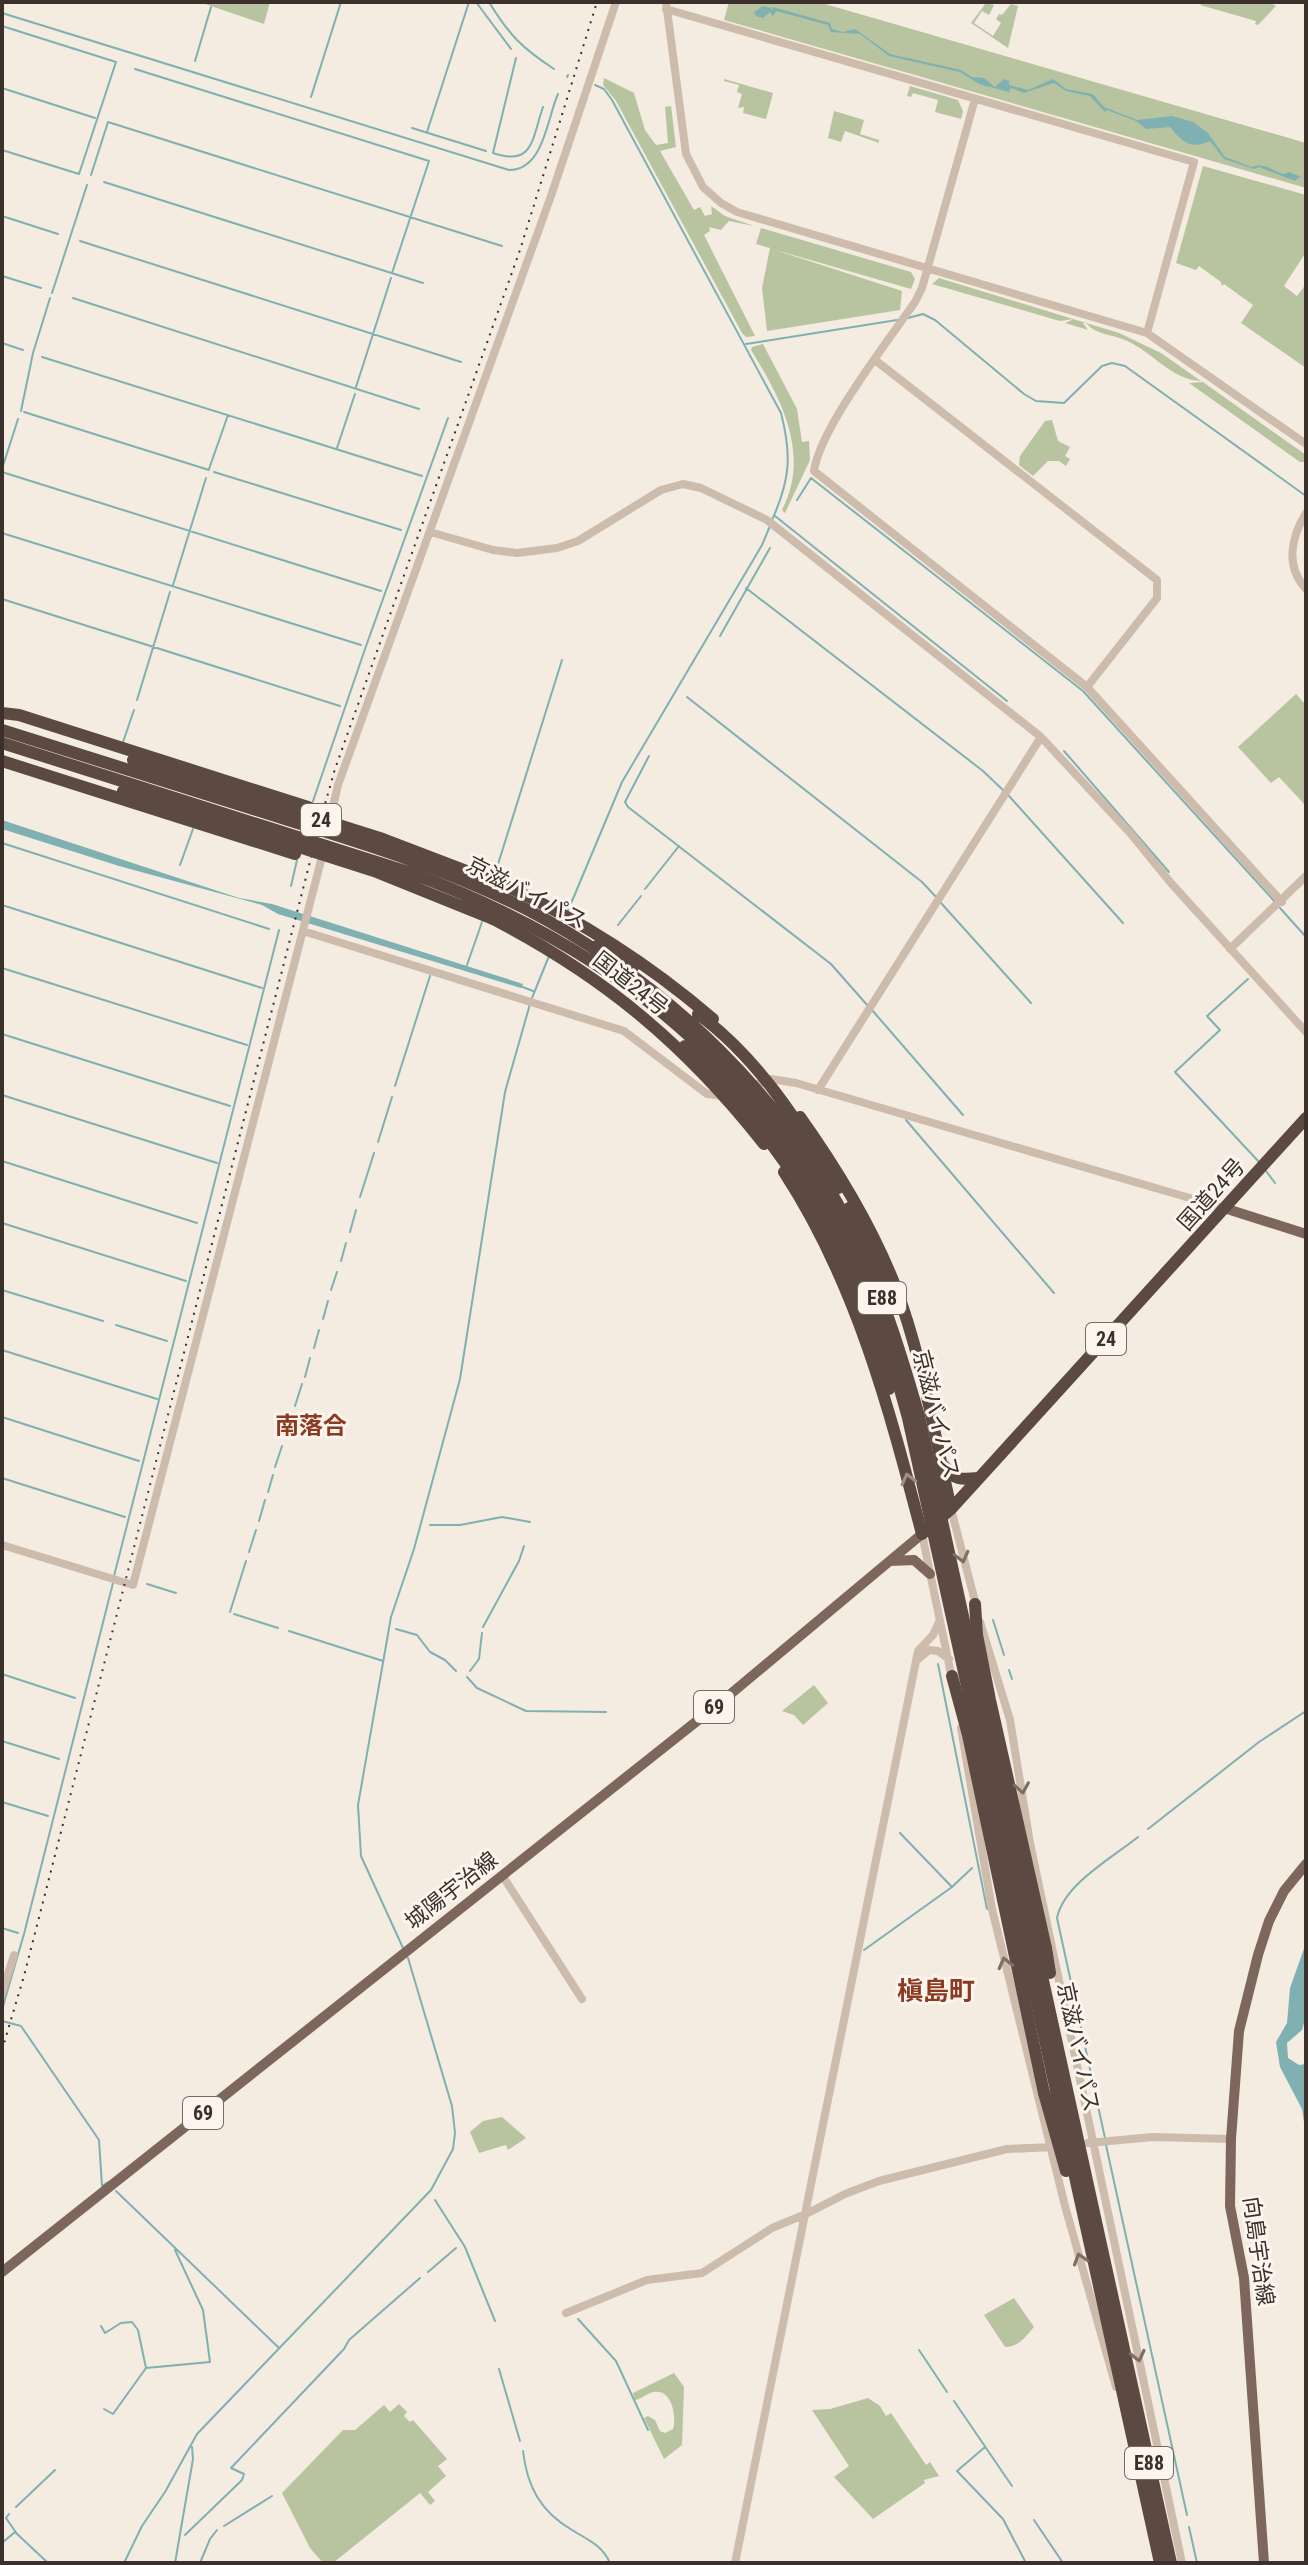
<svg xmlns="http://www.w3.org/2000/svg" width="1308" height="2565" font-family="'Roboto Condensed','Noto Sans JP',sans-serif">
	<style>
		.green { fill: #b8c4a0 }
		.water { fill: #7fb0b2 }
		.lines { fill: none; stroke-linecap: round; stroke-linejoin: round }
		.stream { stroke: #7fb0b2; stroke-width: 2 }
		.minor { stroke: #cdbbac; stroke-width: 8 }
		.major { stroke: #7d675c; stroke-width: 10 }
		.highway { stroke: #5c4a42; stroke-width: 12 }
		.rail { stroke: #3b302b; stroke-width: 2; stroke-dasharray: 2 6; stroke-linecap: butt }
		.highway-bridge { stroke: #5c4a42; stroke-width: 12 }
		.oneway { stroke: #9c8e87 }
		.oneway2 { stroke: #7d6f65 }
		.labels { text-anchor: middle; stroke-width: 6; stroke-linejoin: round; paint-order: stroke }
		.shield { fill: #fbf5ee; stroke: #756b66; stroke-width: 2 }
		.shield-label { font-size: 20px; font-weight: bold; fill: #3b302b }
		.street-label { font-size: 22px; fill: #3b302b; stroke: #fbf5ee }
		.neighbourhood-label { font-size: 24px; font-weight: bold; fill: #8c3b22; stroke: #fbf5ee }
		.quarter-label { font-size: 26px; font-weight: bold; fill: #8c3b22; stroke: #fbf5ee }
	</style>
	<rect width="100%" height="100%" fill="#f4ebe1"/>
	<path class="green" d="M199,2H270L264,24Z
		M729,2H818L1306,143V188L724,20Z
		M1205,2H1269L1276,6L1258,25L1255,24L1256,21L1200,5Z
		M986,3L994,5L989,15L982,11L974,23L993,36L1001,23L996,19L999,14L1002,15L1011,4L1018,6L1008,48L971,23Z
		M604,78L634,93L645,130L656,145L668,143L665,107L671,106L676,147L660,151L694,210L700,207L705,216L712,214L711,206L725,216L754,226L729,221L721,230L709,227L710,231L704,235L755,336L746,337L742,333L616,101L603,85Z
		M724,79L773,93L766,119L743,113L744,107L738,108L742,94L737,92L739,85L724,81Z
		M910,86L958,100L963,111L961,119L935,112L938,100L913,93L911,97L907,96Z
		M834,111L864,120L860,134L879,140V143L845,131L841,142L828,138Z
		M1203,166L1306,195V252L1284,286L1297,296L1306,284V368L1241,323L1253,305L1224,284L1222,286L1221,282L1199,266L1196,270L1176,263Z
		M761,228L911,272L915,279L911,289L772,249L902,291L900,310L767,331L762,288L770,248L756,244Z
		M939,278L1119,333L1161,353L1201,381C1171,380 1152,351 1125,340C1111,334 1096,335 1086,323H1083L1088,330L1065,323L1074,319L1060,321L932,284Z
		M763,344L797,409L802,442L809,441L810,460L785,513L782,510C811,454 781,398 751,350L752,347Z
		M1203,382L1306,455V462H1300L1189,383Z
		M1052,420L1058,441L1070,447L1065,456L1070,459L1066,466L1059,461H1048L1033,476L1019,465L1020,456L1045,421Z
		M1296,694L1306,705V806L1279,777L1271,783L1238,747Z
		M814,1685L828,1703L803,1725L794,1715L782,1711Z
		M502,2117L526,2138L508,2150L506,2145L479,2153L470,2132L483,2121Z
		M1014,2298L1034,2327C1025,2337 1019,2347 1005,2347L984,2315Z
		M674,2373L684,2387L682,2445L664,2459L644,2418L648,2416L655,2420L660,2431L665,2433L673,2429C677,2418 672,2388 654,2392C647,2393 642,2399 635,2400L633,2393Z
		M868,2398L880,2406L886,2416L891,2413L926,2465L930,2462L939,2476L924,2480L925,2483L873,2519L834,2477L849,2466L812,2410L830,2409Z
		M399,2404L407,2412L404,2416L410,2422L413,2420L447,2459L438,2466L446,2476L428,2492L435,2501L430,2505L420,2493L333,2563H323L310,2548L282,2493L343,2430H355L384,2405L390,2412Z"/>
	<path class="water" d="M763,6L771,8V11L773,7L830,23L832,29L843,32L855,29L890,54L961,70L972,77L984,78L995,87L1004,79L1009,81V85L1028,90L1053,79L1066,89L1093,94L1104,107L1137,120L1172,116L1193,122L1208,133L1225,157L1252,167C1264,162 1273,171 1284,174L1289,172L1306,179L1299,177L1295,181L1259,167L1254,169L1224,159L1210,141C1191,150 1182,142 1170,127L1146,129L1136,121L1107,110L1105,112L1090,96L1066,91L1054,83L1024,93L1011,88L1009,92L979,84L960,72L889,56L860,34L831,32L828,25L776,11L773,16L770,12L763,18L756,16L754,12Z
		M2,820L239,898L272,904L523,984L521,988L278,914L262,905L119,866L2,829Z
		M1306,1943V2016L1302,2030L1287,2043L1288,2058L1299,2065L1306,2064V2135L1302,2109L1280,2067L1276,2042L1287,2023L1290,1988Z"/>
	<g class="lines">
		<path class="stream" d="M476,2L511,49
			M489,2C509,35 522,48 554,69
			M2,13L509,170C544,170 547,118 558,94
			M2,26L116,62L79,174L2,150
			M516,58L493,153C534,167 532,138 543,107
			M195,61L211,7
			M135,69L429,161L392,273
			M567,77L568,75
			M595,85L604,89L612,100L781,413C792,456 790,480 772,520
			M2,88L95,118
			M311,97L341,2
			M412,128L486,151
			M427,132L469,2
			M91,175L108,122L502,246
			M104,182L423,283
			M2,216L58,234
			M80,241L461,362
			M2,276L41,288
			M52,293L87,185
			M73,298L419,409
			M908,318L923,314L935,320L1024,394L1036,401L1064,403L1102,366L1112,363L1125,366L1306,496
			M2,343L23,350
			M746,344L897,320
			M42,357L422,476
			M356,387L391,278
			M21,411L33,353L50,298
			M24,412L209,470
			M337,448L355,394
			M2,469L18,419
			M209,469L228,415
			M2,472L381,591
			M214,472L401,530
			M797,500L811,478L1083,691L1276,903
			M775,516L1007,701
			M2,533L361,645
			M173,585L206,478
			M746,588L983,771L1004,791
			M2,599L340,706
			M720,636L770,548
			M687,697L922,882L937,898
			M137,700L170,592
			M123,742L134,710
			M1064,751L1169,872
			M649,756L625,802L628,807L831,964L868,1006
			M1009,796L1123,923
			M312,804L365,649L448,418
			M2,843L269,929
			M180,865L193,829
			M494,877L562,660
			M291,886L297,860
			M645,889L679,846
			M941,903L1031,1003
			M2,905L262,988
			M1280,908L1306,937
			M567,913L622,782L762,545L770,526
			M618,925L641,896
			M467,965L482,922
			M2,968L247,1045
			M1248,979L1207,1016L1220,1030L1175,1072L1260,1163
			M520,986L533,991
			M532,998L549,956
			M872,1010L963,1115
			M2,1034L230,1106
			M395,1086L430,976
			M2,1095L217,1163
			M906,1120L1054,1293
			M378,1142L392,1097
			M2,1161L197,1223
			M1266,1171L1275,1183
			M360,1197L374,1153
			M2,1223L186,1281
			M350,1232L356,1210
			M341,1261L346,1243
			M2,1290L103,1321
			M331,1290L337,1272
			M323,1319L328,1301
			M116,1325L167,1341
			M314,1348L319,1330
			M2,1350L157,1399
			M305,1377L310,1358
			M295,1406L302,1384
			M2,1417L139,1461
			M285,1437L293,1415
			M275,1467L282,1446
			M2,1478L125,1517
			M268,1492L273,1475
			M259,1521L265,1500
			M430,1525H460L502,1517L530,1522
			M249,1552L256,1530
			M114,1576L279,930
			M147,1584L176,1593
			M230,1612L246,1561
			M234,1614L278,1628
			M993,1620L1004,1655
			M483,1627L519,1561L524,1546
			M396,1629L417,1635L430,1652L445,1660L456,1671
			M289,1631L383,1661
			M938,1664L987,1909
			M1009,1670L1012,1679
			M470,1671L479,1659L482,1633
			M2,1674L75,1698
			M467,1677L477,1688L526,1711L606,1712
			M2,1741L59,1759
			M2,1802L48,1816
			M1148,1829L1259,1742L1306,1711
			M900,1833L951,1886
			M2,1928L18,1933
			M403,1948L361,1856L358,1805L391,1617L414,1549L460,1379L505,1092L530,1004
			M864,1950L952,1887L972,1868
			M2,1998L5,1999L2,2011
			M5,1999L24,1934L113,1583
			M2,2021L21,2026L99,2140L102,2186L108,2182
			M1105,2138L1057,1918C1064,1884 1112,1858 1138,1837
			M1106,2145L1187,2515
			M116,2191L278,2347
			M435,2200L465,2247L495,2321
			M428,2272L456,2248
			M578,2319L616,2361L648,2430
			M101,2326L105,2333L121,2323L132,2322L138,2330L146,2368L113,2414L104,2409
			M919,2350L947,2392
			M146,2368L210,2362L203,2310L175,2250
			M499,2369L520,2441
			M954,2401L1012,2486
			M985,2447L957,2471L1003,2519L1026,2563
			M523,2451C527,2487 541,2512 572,2530C588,2540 602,2545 610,2563
			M16,2507L55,2470
			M9,2514L6,2518L17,2534
			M1034,2520L1063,2563
			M224,2526L272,2496
			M1189,2527L1197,2563
			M185,2535L242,2480L244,2474L231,2468L344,2349L349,2340L420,2278
			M2,2543L15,2532L48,2563
			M124,2563L142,2526L165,2492L197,2434L431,2190L453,2149L455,2133L452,2106L408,1958
			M175,2563L193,2459L192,2447
			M200,2563L210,2539L217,2530"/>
		<path class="minor" d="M666,2L686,154L703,187L721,203L737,212L1147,333L1306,444
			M666,9L1194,162L1147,333
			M975,99L922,288L915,302C888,341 820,428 814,471L1087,687L1282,902
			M875,360L1157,580V598L1087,687
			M1306,513C1291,537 1285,566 1306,589
			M430,532L493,550L517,553L557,548L578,541L661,490L683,484L701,488L767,520L1041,737L1131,834L1170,882L1306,1032
			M329,824L338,785L551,196L616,2
			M303,931L624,1031L707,1094L724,1096
			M1230,949L1306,876
			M749,1087L771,1079L796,1083L1224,1208
			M818,1090L1041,737
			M951,1509L977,1609
			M922,1534L952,1679
			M2,1545L133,1585L323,853
			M980,1622L1010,1720L1030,1843L1182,2563
			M916,1661L929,1650L938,1651L949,1659
			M961,1728L992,1909L1065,2206L1116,2387
			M502,1875L582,1999
			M2,1993L14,1955
			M1088,2143L1153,2137L1231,2139
			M566,2313L647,2280L702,2273L772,2228L806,2214L845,2194L879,2181L1007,2149L1055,2147
			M735,2563L918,1651L933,1635L940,1620"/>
		<path class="major" d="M1224,1208L1306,1234
			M890,1561L914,1560L930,1574
			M2,2272L721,1702L922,1534
			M1264,2563L1244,2278L1230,2206L1231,2139L1239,2031L1258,1955L1269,1921L1284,1891L1306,1864"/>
		<path class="highway" d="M2,713L19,715L308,807
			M2,761L295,854
			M506,886C582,921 650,965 713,1019
			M493,919C605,977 686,1045 764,1144
			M597,946L634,966
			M800,1117C837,1169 870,1223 894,1283C922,1355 934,1433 951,1509
			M784,1172C856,1282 889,1408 922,1534L951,1509L1306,1118
			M849,1208L894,1304
			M881,1353L889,1389
			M944,1466C954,1480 961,1480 978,1478
			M975,1604L977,1635L990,1700L1046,1948
			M952,1676L968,1735L1044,2093"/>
		<path class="rail" d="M2,2050L24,1976L323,811L335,769L520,250L597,2"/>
		<path class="highway-bridge" d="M2,730C97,760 193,790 288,820C369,845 452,871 528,910C667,983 790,1100 858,1243C884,1299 902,1357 919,1416L1171,2563
			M2,743L408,872C603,943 754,1059 848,1247C875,1302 892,1360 908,1418L1160,2563
			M133,760L383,839L506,886
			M123,791L374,871L493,919
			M698,1014C758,1058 800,1124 838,1188
			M685,1046C777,1134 838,1233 881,1353
			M1046,1948L1050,1973
			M1044,2093L1066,2171"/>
	</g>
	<defs><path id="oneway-chevron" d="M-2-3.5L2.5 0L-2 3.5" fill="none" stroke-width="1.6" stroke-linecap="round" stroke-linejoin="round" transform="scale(2)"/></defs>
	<use class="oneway" href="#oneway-chevron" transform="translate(908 1479) rotate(-104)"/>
	<g class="oneway2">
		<use href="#oneway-chevron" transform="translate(962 1557) rotate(76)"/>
		<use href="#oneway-chevron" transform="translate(1022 1788) rotate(81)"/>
		<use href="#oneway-chevron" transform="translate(1005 1963) rotate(-104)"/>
		<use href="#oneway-chevron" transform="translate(1080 2259) rotate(-107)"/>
		<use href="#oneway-chevron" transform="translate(1138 2356) rotate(77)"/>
	</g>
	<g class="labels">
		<g class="shield">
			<rect x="301" y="804" width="40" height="32" rx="6"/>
			<rect x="858" y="1282" width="48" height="32" rx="6"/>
			<rect x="1086" y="1323" width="40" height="32" rx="6"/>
			<rect x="694" y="1691" width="40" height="32" rx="6"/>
			<rect x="183" y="2097" width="40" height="32" rx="6"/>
			<rect x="1125" y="2447" width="48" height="32" rx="6"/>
		</g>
		<g class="shield-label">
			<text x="321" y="827">24</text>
			<text x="882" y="1305">E88</text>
			<text x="1106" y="1346">24</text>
			<text x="714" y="1714">69</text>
			<text x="203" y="2120">69</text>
			<text x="1149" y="2470">E88</text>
		</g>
		<g class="street-label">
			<text transform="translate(527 892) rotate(27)" y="8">京滋バイパス</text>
			<text transform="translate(631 983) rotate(38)" y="8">国道24号</text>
			<text transform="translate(1211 1194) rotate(-48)" y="8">国道24号</text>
			<text transform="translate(937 1414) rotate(76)" y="8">京滋バイパス</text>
			<text transform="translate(451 1890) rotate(-38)" y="8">城陽宇治線</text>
			<text transform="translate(1079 2047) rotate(78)" y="8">京滋バイパス</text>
			<text transform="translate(1259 2251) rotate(82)" y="8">向島宇治線</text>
		</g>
		<g class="neighbourhood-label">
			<text x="311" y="1434">南落合</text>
		</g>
		<g class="quarter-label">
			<text x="936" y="2000">槇島町</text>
		</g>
	</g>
	<rect width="1308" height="2565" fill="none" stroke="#3b302b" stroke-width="8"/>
</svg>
